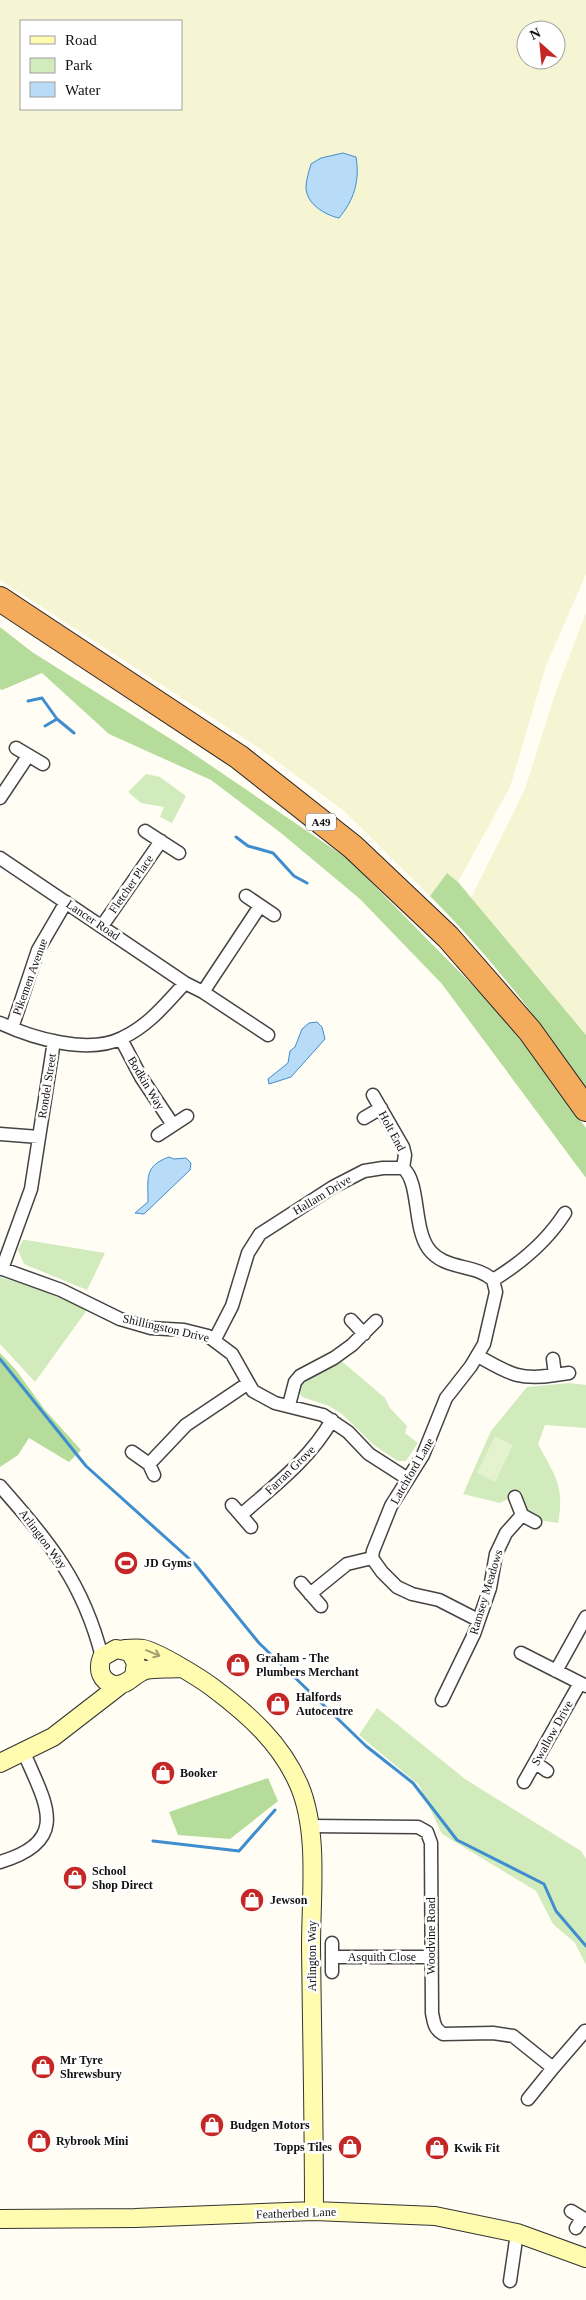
<svg xmlns="http://www.w3.org/2000/svg" width="586" height="2300" font-family="'Times New Roman',serif">
	<style>
		.farmland { fill: #f6f5d3; fill-rule: evenodd }
		.green { fill: #d2ebbc }
		.forest { fill: #b5dc9b }
		.pitch { fill: #e4f2ce }
		.water { fill: #b8dcf7; stroke: #3e8dcf }
		.lines { fill: none; stroke-linecap: round; stroke-linejoin: round }
		.stream { stroke: #3e8dcf; stroke-width: 3 }
		.street-casing { stroke: #444; stroke-width: 15 }
		.secondary-casing { stroke: #333; stroke-width: 20 }
		.highway-casing { stroke: #222; stroke-width: 26 }
		.street { stroke: #fff; stroke-width: 12 }
		.secondary { stroke: #fffbaf; stroke-width: 18 }
		.highway { stroke: #f5ab5c; stroke-width: 24 }
		.oneway { stroke: #a09d70 }
		.labels { text-anchor: middle; stroke-width: 5; stroke-linejoin: round; paint-order: stroke }
		.shield { fill: #fff; stroke: #585858; stroke-width: 1 }
		.shield-label { font-size: 11px; font-weight: bold; fill: #111 }
		.street-label { font-size: 12px; fill: #111; stroke: #fff }
		.poi-label { font-size: 12px; font-weight: bold; fill: #111; stroke: #fff; text-anchor: start }
	</style>
	<rect width="100%" height="100%" fill="#fffdf4"/>
	<path class="farmland" d="M0,0H586V574L546,666L510,787L458,882L447,873L430,896L344,811L259,748L0,580ZM21,21H181V109H21ZM526,30H556V60H526Z
		M586,613V1035L471,898L525,789L556,691Z"/>
	<path class="green" d="M146,774L160,777L186,796L172,823L160,817L164,807L141,803L128,792Z
		M23,1240H26L105,1253L87,1290L24,1264L18,1250Z
		M0,1277L42,1290L87,1310L35,1382L0,1344Z
		M338,1358L385,1398L390,1408L407,1426L405,1433L418,1443L406,1461H398L375,1446L342,1414L329,1406L302,1397L299,1391L300,1382Z
		M569,1383L586,1385V1428L545,1425L538,1444C555,1476 565,1486 558,1523L539,1520L525,1508L522,1492L500,1503L463,1494L491,1431L527,1387Z
		M377,1708L465,1779L581,1851L586,1859V1965L575,1943L553,1924L536,1891L442,1834L419,1785L359,1735Z"/>
	<path class="forest" d="M0,627L32,652L185,748L348,859L494,1007L531,1052L586,1128V1178L442,984L360,899L281,833L211,780L109,734L42,673L2,690L0,689Z
		M447,873L458,882L586,1035V1089C540,1020 489,955 430,896Z
		M0,1353L16,1370L45,1410L81,1450L69,1462L29,1438L18,1455L0,1467Z
		M268,1778L278,1801L230,1839L178,1835L169,1812Z"/>
	<path class="pitch" d="M495,1436L513,1445L495,1482L477,1473Z"/>
	<path class="water" d="M343,153L356,157C360,181 354,200 339,218C325,215 306,204 306,187C306,180 309,171 311,164L321,158Z
		M317,1022L322,1027L325,1039L291,1077L269,1084L268,1079L288,1063L290,1051L295,1047L302,1029L309,1023Z
		M169,1157L174,1159L186,1158L191,1163L190,1170L144,1214L135,1213L148,1202C148,1178 144,1166 169,1157Z"/>
	<g class="lines">
		<path class="stream" d="M28,701L42,698L57,719L74,733
			M45,726L57,719
			M236,837L248,846L273,853L294,876L307,883
			M0,1359L86,1466L195,1564L259,1643L366,1746L413,1783L457,1840L544,1884L556,1911L586,1946
			M153,1841L239,1851L275,1810"/>
		<g class="street-casing">
			<path id="street" d="M16,748L43,764
				M0,798L28,756
				M145,831L179,853
				M0,858L185,983L203,992L268,1035
				M246,896L274,915
				M102,926L161,841
				M203,992L260,906
				M0,1023C32,1038 88,1055 122,1038C148,1026 166,1004 185,983
				M12,1028L38,950L66,902
				M121,1039L141,1077L173,1125
				M373,1095L403,1147L405,1155L403,1168
				M364,1118L381,1108
				M0,1134L39,1137
				M158,1135L187,1116
				M0,1268L61,1290L120,1319L151,1328L184,1330L208,1336L232,1354L253,1391L275,1403L323,1415L348,1432L369,1454L408,1479
				M2,1269L31,1189L54,1041
				M351,1320L364,1334
				M215,1339L232,1306L248,1253L260,1234L333,1187L364,1171L383,1168H403C420,1182 413,1226 428,1248C444,1271 475,1263 493,1280
				M478,1356C508,1373 519,1381 555,1375
				M553,1359L555,1375L569,1373
				M289,1405L295,1382L300,1376L334,1358L352,1345L376,1321
				M132,1452L149,1464L154,1475
				M149,1464L186,1425L247,1384
				M0,1486C50,1543 83,1582 102,1657
				M515,1497L522,1515L535,1522
				M232,1505L251,1527
				M241,1515C274,1486 310,1459 332,1420
				M301,1583L321,1606
				M310,1594L347,1564L372,1558
				M478,1620L439,1600L412,1594L397,1587L382,1572L372,1558L373,1551L391,1506L423,1455L446,1398L471,1366L484,1344L496,1292L493,1280C521,1263 547,1241 565,1213
				M521,1653L586,1686
				M556,1671L586,1617
				M442,1700L474,1634L490,1588L496,1554L506,1533L522,1515
				M536,1763L547,1771
				M524,1782L580,1683
				M309,1826L418,1827L427,1832L431,1843L432,2013C434,2022 434,2029 443,2034L493,2033L513,2036L553,2068L585,2031
				M0,1862C71,1841 46,1804 24,1753
				M332,1943V1972
				M333,1957H431
				M528,2099L553,2068
				M571,2211L586,2220
				M576,2228L582,2218
				M510,2281L517,2233"/>
		</g>
		<g class="secondary-casing">
			<path id="secondary" d="M124,1649C130,1649 137,1648 143,1649C156,1651 200,1678 212,1687C248,1714 281,1743 299,1785C319,1831 311,1896 311,1946C312,2034 314,2122 314,2211
				M134,1676L136,1663L130,1652L116,1649L102,1657C97,1670 101,1681 114,1685C128,1686 133,1674 146,1670C156,1668 168,1669 179,1668
				M0,1763L53,1737L119,1686
				M0,2219L135,2218L314,2211L435,2216L517,2233L586,2258"/>
		</g>
		<g class="highway-casing">
			<path id="highway" d="M0,599L239,757L353,847L448,937L530,1031L586,1109"/>
		</g>
		<use href="#street" class="street"/>
		<use href="#secondary" class="secondary"/>
		<use href="#highway" class="highway"/>
	</g>
	<defs><path id="oneway-shaft" d="M-6 0H5M1.5-3L5.5 0L1.5 3" fill="none" stroke-width="1.6" stroke-linecap="round" stroke-linejoin="round" transform="scale(1.25)"/></defs>
	<use class="oneway" href="#oneway-shaft" transform="translate(153 1653) rotate(23)"/>
	<defs>
		<g id="stadium-disc" transform="scale(1.25)"><circle r="9.5" fill="#c42725" stroke="#fff"/><path d="M0-5a6.5 5 0 1 0 0 10a6.5 5 0 1 0 0-10ZM-3.5-1.8h7v3.6h-7Z" fill="#fff"/></g>
		<g id="shop-disc" transform="scale(1.25)"><circle r="9.5" fill="#c42725" stroke="#fff"/><path d="M-5-2.5h2.3a2.7 3.5 0 0 1 5.4 0H5L5.5 6h-11ZM-1.5-2.5h3a1.5 2.3 0 0 0-3 0Z" fill="#fff"/></g>
	</defs>
	<g fill-rule="evenodd">
		<use href="#stadium-disc" x="126" y="1563"/>
		<use href="#shop-disc" x="238" y="1665"/>
		<use href="#shop-disc" x="278" y="1704"/>
		<use href="#shop-disc" x="163" y="1773"/>
		<use href="#shop-disc" x="75" y="1878"/>
		<use href="#shop-disc" x="252" y="1900"/>
		<use href="#shop-disc" x="43" y="2067"/>
		<use href="#shop-disc" x="212" y="2125"/>
		<use href="#shop-disc" x="39" y="2141"/>
		<use href="#shop-disc" x="350" y="2147"/>
		<use href="#shop-disc" x="437" y="2148"/>
	</g>
	<g class="labels">
		<rect class="shield" x="306" y="813.5" width="30" height="17" rx="4"/>
		<g class="shield-label">
			<text x="321" y="826">A49</text>
		</g>
		<g class="street-label">
			<text transform="translate(131 884) rotate(-55)" y="4">Fletcher Place</text>
			<text transform="translate(93 920) rotate(34)" y="4">Lancer Road</text>
			<text transform="translate(30 977) rotate(-70)" y="4">Pikemen Avenue</text>
			<text transform="translate(146 1083) rotate(59)" y="4">Bodkin Way</text>
			<text transform="translate(47 1086) rotate(-81)" y="4">Rondel Street</text>
			<text transform="translate(392 1131) rotate(62)" y="4">Holt End</text>
			<text transform="translate(322 1195) rotate(-31)" y="4">Hallam Drive</text>
			<text transform="translate(166 1328) rotate(13)" y="4">Shillingston Drive</text>
			<text transform="translate(290 1470) rotate(-44)" y="4">Farran Grove</text>
			<text transform="translate(412 1471) rotate(-60)" y="4">Latchford Lane</text>
			<text transform="translate(43 1539) rotate(53)" y="4">Arlington Way</text>
			<text transform="translate(486 1592) rotate(-73)" y="4">Ramsey Meadows</text>
			<text transform="translate(552 1733) rotate(-61)" y="4">Swallow Drive</text>
			<text transform="translate(431 1936) rotate(-90)" y="4">Woodvine Road</text>
			<text transform="translate(312 1956) rotate(-90)" y="4">Arlington Way</text>
			<text x="382" y="1961">Asquith Close</text>
			<text transform="translate(296 2213) rotate(-2)" y="4">Featherbed Lane</text>
		</g>
		<g class="poi-label">
			<text x="144" y="1567">JD Gyms</text>
			<text x="256" y="1662">Graham - The<tspan x="256" dy="14">Plumbers Merchant</tspan></text>
			<text x="296" y="1701">Halfords<tspan x="296" dy="14">Autocentre</tspan></text>
			<text x="180" y="1777">Booker</text>
			<text x="92" y="1875">School<tspan x="92" dy="14">Shop Direct</tspan></text>
			<text x="270" y="1904">Jewson</text>
			<text x="60" y="2064">Mr Tyre<tspan x="60" dy="14">Shrewsbury</tspan></text>
			<text x="230" y="2129">Budgen Motors</text>
			<text x="56" y="2145">Rybrook Mini</text>
			<text x="332" y="2151" text-anchor="end">Topps Tiles</text>
			<text x="454" y="2152">Kwik Fit</text>
		</g>
	</g>
	<rect x="20" y="20" width="162" height="90" fill="#ffffff" stroke="#a0a0a0"/>
	<rect x="30" y="36" width="25" height="8" fill="#fffbaf" stroke="#a0a0a0"/>
	<text x="65" y="45" font-size="15" fill="#111111">Road</text>
	<rect x="30" y="58" width="25" height="15" fill="#d2ebbc" stroke="#a0a0a0"/>
	<text x="65" y="70" font-size="15" fill="#111111">Park</text>
	<rect x="30" y="82" width="25" height="15" fill="#b8dcf7" stroke="#a0a0a0"/>
	<text x="65" y="95" font-size="15" fill="#111111">Water</text>
	<g transform="translate(541 45) rotate(333)"><circle r="24" fill="#ffffff" stroke="#a0a0a0"/>
	<path d="M0-4L9 19L0 12L-9 19Z" fill="#c42725"/>
	<text y="-8" font-size="14" font-weight="bold" text-anchor="middle" fill="#111111">N</text>
	</g>
</svg>
